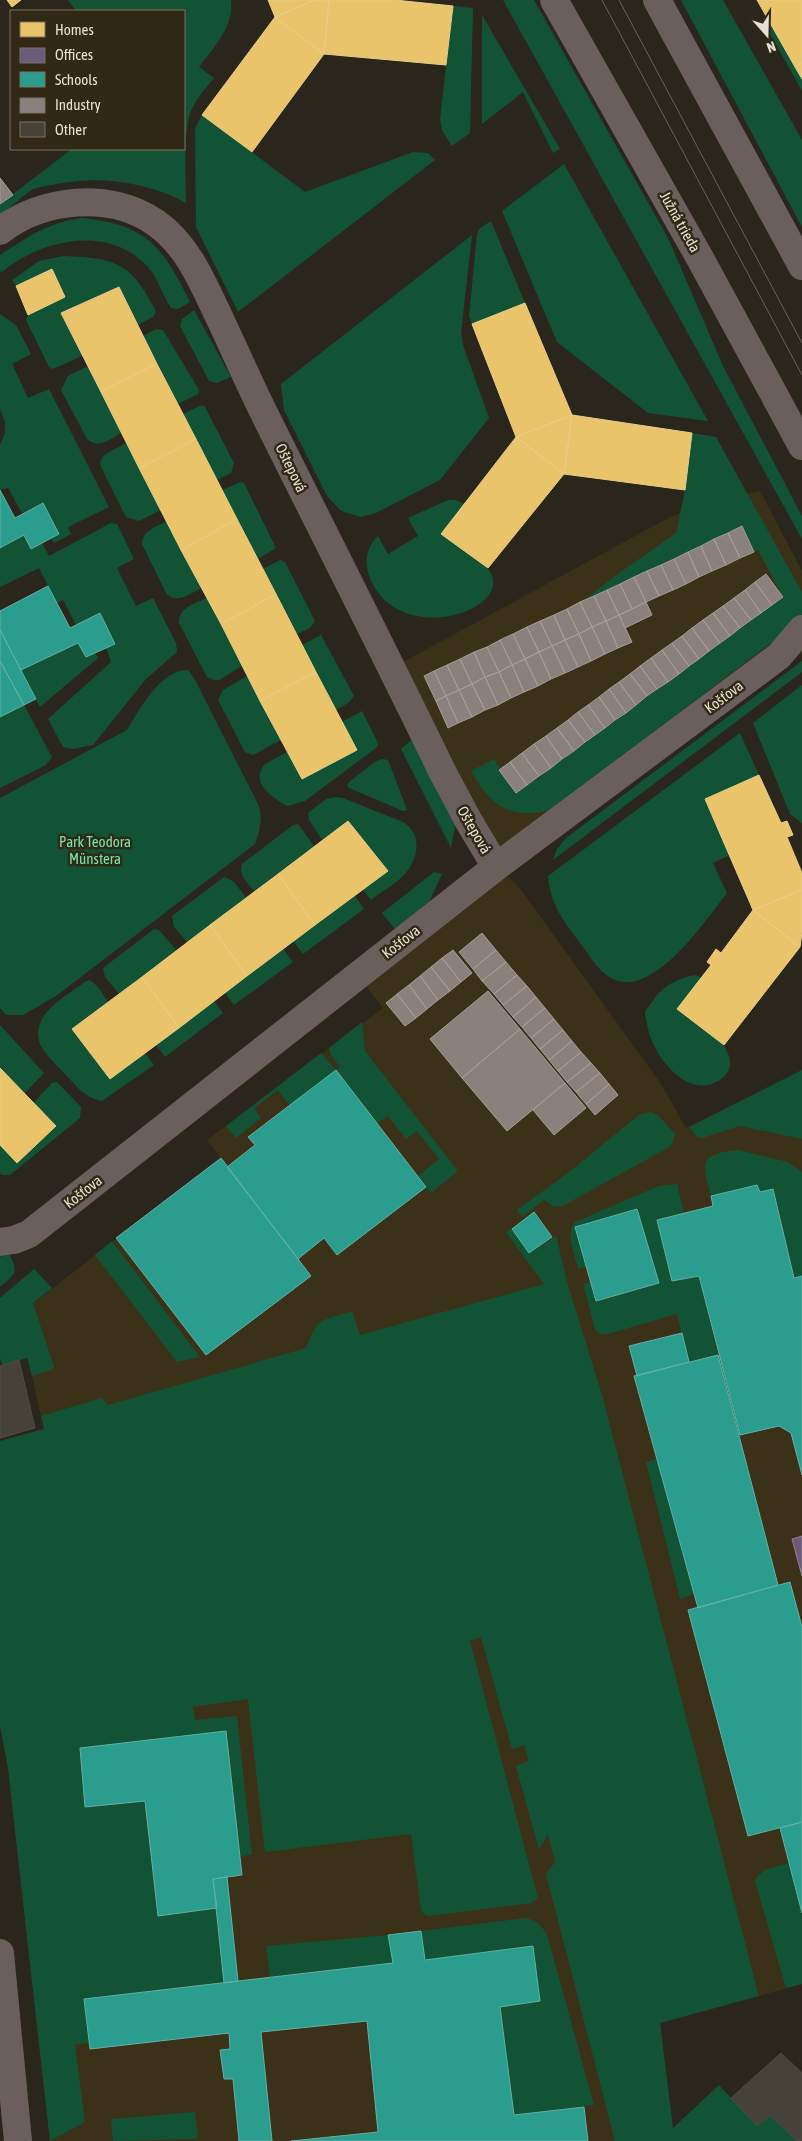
<svg xmlns="http://www.w3.org/2000/svg" width="802" height="2141" font-family="'Asap Condensed',sans-serif">
	<style>
		.built { fill: #3b3118 }
		.green { fill: #125335 }
		.homes { fill: #e9c46a; stroke: #e8cd8a }
		.offices { fill: #6d597a; stroke: #918295 }
		.schools { fill: #2a9d8f; stroke: #62b1a4 }
		.industry { fill: #8a817c; stroke: #a69e97 }
		.building { fill: #464238; stroke: #504c43 }
		.lines { fill: none; stroke-linecap: round; stroke-linejoin: round }
		.minor { stroke: #6a5f5d; stroke-width: 28 }
		.tertiary { stroke: #6a5f5d; stroke-width: 28 }
		.tram { stroke: #6a625d; stroke-width: 1 }
		.labels { text-anchor: middle; stroke-width: 5; stroke-linejoin: round; paint-order: stroke }
		.street-label { font-size: 15px; fill: #e6e1d5; stroke: #312915 }
		.park-label { font-size: 15px; fill: #72e7ab; stroke: #312915 }
	</style>
	<rect width="100%" height="100%" fill="#2b261b"/>
	<path class="built" d="M760,491L802,571V629L496,867L519,887L661,1084L686,1128L802,1070V1984L660,2023L674,2141H50L8,1768L0,1726V1441L44,1429L18,1315L221,1158L207,1140L383,1008L358,976L495,867L392,668L670,517L719,500Z"/>
	<path class="green" d="M68,0H231C234,27 214,47 199,67L214,78C205,89 194,101 190,114C183,134 186,180 186,203C145,181 97,175 52,185C46,186 39,187 33,189C22,196 11,207 0,215V204L72,149H184V11H76Z
		M503,0H534L668,238L724,368L802,516V539Z
		M681,0H723L802,140V227Z
		M453,6L473,8L470,133L452,146L442,130L440,119Z
		M482,15L560,149L553,153L523,92L482,124Z
		M770,22L802,79V91L765,25Z
		M202,115L305,192L413,152L428,153L435,160L238,312L196,227L195,128Z
		M564,164L708,421L648,413L557,342L502,211Z
		M82,218C148,225 162,246 190,302L178,309L171,308C161,293 157,274 143,262C103,225 39,241 2,272L0,271V255C29,236 47,223 82,218Z
		M491,221L525,303L472,324L469,316L477,234L480,228Z
		M472,235L461,333L463,345L489,418L440,480L376,513L361,517L341,511L327,496L284,410L281,384Z
		M64,256C117,258 131,263 156,311L154,316L138,325L118,287L61,313L82,356L53,369L49,367L26,320L28,315L65,297L52,270L16,286L12,280L39,261Z
		M194,310L231,377L217,383L209,381L180,326L182,319Z
		M0,314L16,325L31,354L12,364L28,398L49,389L109,507L68,527L71,534L54,543L51,539L59,534L43,503L22,513L8,488L0,490V445L5,433V422L0,409Z
		M156,329L163,330L199,390L198,394L178,404L143,336Z
		M88,366L121,433C109,440 99,449 87,439L61,390L68,376Z
		M202,405L205,407L234,463L231,473L217,480L183,414Z
		M692,433L716,437L802,592V615L796,624L551,810C509,820 491,806 471,771L494,759L517,793L783,597L758,550L754,552L742,527L582,602L615,576L676,533L685,490Z
		M126,443L161,510L139,521L126,517L101,467L100,462L104,455Z
		M241,482L244,483L276,548L258,559L222,490Z
		M448,500H455L465,504L441,534C453,543 477,557 487,568C522,608 399,651 370,578C364,563 366,547 378,536L388,554L418,536L408,518Z
		M167,521L201,588C190,594 176,605 166,593L142,544C142,531 156,527 167,521Z
		M111,523L117,524L134,559L117,568L136,606L153,598L176,643L177,652L146,679L93,745L73,749L63,747L48,719L111,662L106,648L115,643L100,613L76,625L63,600L57,603L39,568L0,587V548L24,535L31,549L42,543L49,556Z
		M280,560L285,562L315,621L310,628L297,634L263,569Z
		M207,598L242,666L219,680H214L207,677L179,623C179,607 194,604 207,598Z
		M321,635L354,696L348,703L336,710L302,645Z
		M78,643L86,657L95,653L98,658L40,707L21,670Z
		M802,661V672L553,860L557,849L566,838Z
		M188,670L194,678L258,804C263,817 260,831 255,844L56,996L23,1015H6L0,1008V798L127,730C138,711 162,668 188,670Z
		M247,676L281,740L253,755L245,752L218,700L223,690Z
		M802,685V823L790,814L753,723Z
		M24,705L52,757L46,765L0,788V717Z
		M362,711L377,741L378,745L376,748L305,801L287,806C272,797 249,782 265,764Z
		M420,733L456,822L451,848L401,749Z
		M740,733L759,775L705,799L730,855L713,863L727,893C706,920 655,996 615,980C600,974 592,959 583,947C565,922 551,908 548,876Z
		M382,759L388,760L407,810L403,811L349,788L347,785L349,782L376,761Z
		M335,797L343,798L403,822C423,834 419,860 403,876C394,885 381,892 371,900L363,890L388,871L348,821L322,840L309,820L308,813L326,799Z
		M298,824L314,846L254,891C248,883 238,875 242,864L293,825Z
		M434,872L442,874L429,902L395,929L382,913Z
		M224,877L233,881L246,897L188,943L174,927L172,916Z
		M355,896L364,909L303,954L293,941Z
		M154,929L159,930L177,951L119,994L105,977L103,968Z
		M283,949L293,962L234,1005L225,993Z
		M696,975L701,978C709,999 715,1022 723,1043C726,1051 731,1056 730,1065C729,1073 723,1079 716,1082C684,1099 650,1051 647,1023C646,1020 645,1015 645,1012C646,1009 650,1005 652,1002C662,986 677,978 696,975Z
		M90,980L98,987L108,1002L72,1029L110,1079L145,1053L154,1065L102,1101C85,1098 76,1086 65,1074C57,1065 45,1055 40,1044C29,1015 66,996 85,982Z
		M214,1001L223,1013L165,1057L156,1045Z
		M362,1022L365,1051L458,1171L431,1193L418,1176L439,1159L417,1131L406,1139L388,1116L377,1123L290,1106L278,1090L254,1108L261,1118L236,1138L226,1126L321,1053L336,1070L340,1067L331,1055L329,1048Z
		M0,1025L44,1073L24,1094L0,1068Z
		M802,1070V1139L740,1126L702,1138L697,1137L689,1127Z
		M57,1082L81,1107L80,1118L10,1175H2L0,1173V1145L17,1163L56,1127L33,1103L52,1083Z
		M651,1112L659,1116L675,1134L671,1146L563,1206L554,1207L544,1200L522,1217L517,1210L569,1172L639,1115Z
		M738,1150L788,1162L802,1172V1276L794,1278L773,1189L760,1192L757,1185L711,1196C702,1163 698,1154 738,1150Z
		M677,1184L684,1213L657,1220L672,1281L699,1276L718,1355L689,1362L677,1314L608,1334H601L595,1330L583,1284L590,1282L596,1300L658,1283L637,1209L575,1227L586,1267L578,1269C575,1256 565,1232 575,1222L647,1191L659,1186Z
		M512,1229L530,1253L556,1236L568,1285L602,1395L759,1996L660,2023L673,2128L719,2085L757,2126L770,2115L797,2141H615L546,1874L555,1862L548,1834L539,1850L516,1766L529,1761L524,1745L512,1749L481,1637L470,1641L537,1895V1899L531,1903L428,1916L424,1914L421,1910L411,1834L265,1852L248,1699L193,1707L195,1720L237,1716L252,1855L240,1856L226,1731L80,1748L85,1807L145,1801L158,1916L217,1908L224,1983L85,1999L89,2043L75,2045L85,2122L50,2141L8,1768L0,1726V1441L44,1429L41,1416L102,1398L108,1405L306,1348C318,1316 322,1321 352,1311L360,1335L544,1284L506,1232Z
		M112,1241L200,1357L177,1362L95,1255Z
		M8,1253C20,1272 15,1274 0,1287V1257Z
		M34,1269L52,1288L33,1303L54,1367L51,1370L32,1376L27,1358L2,1365L0,1358V1298Z
		M657,1459L694,1594L680,1599L646,1462Z
		M789,1863L802,1913V1984L786,1988L755,1881C761,1868 776,1867 789,1863Z
		M526,1918C538,1921 543,1926 548,1938L594,2105L514,2115L500,2007L540,2001L533,1946L425,1960L421,1931Z
		M388,1935L393,1963L270,1978L266,1946Z
		M195,2112L198,2139L113,2141L111,2119Z"/>
	<path class="homes" d="M7,0H21L12,7Z
		M268,0H315L275,17Z
		M315,0H329L324,54L275,17Z
		M329,0H395L453,6L446,65L324,54Z
		M757,0H802V63L795,67Z
		M275,17L324,54L252,152L202,115Z
		M802,63V79L795,67Z
		M52,269L65,297L28,315L16,286Z
		M119,287L157,364L101,392L61,313Z
		M525,303L572,415L516,437L472,324Z
		M157,364L196,439L139,468L101,392Z
		M572,415L692,433L685,490L564,474Z
		M572,415L564,474L516,437Z
		M516,437L564,474L488,568L441,534Z
		M196,439L237,519L181,550L139,468Z
		M237,519L276,594L221,624L181,550Z
		M276,594L316,672L260,701L221,624Z
		M316,672L357,750L302,779L260,701Z
		M759,775L781,823L787,821L793,835L787,837L802,873V890L753,910L705,799Z
		M348,821L388,871L315,925L278,874Z
		M278,874L315,925L247,976L210,925Z
		M802,890V932L800,947L753,910Z
		M753,910L800,947L724,1045L677,1009L711,965L707,962L716,949L721,953Z
		M210,925L247,976L179,1028L142,977Z
		M142,977L179,1028L110,1079L72,1029Z
		M0,1068L56,1126L17,1163L0,1145Z"/>
	<path class="offices" d="M802,1536V1576L792,1539Z"/>
	<path class="schools" d="M0,490L15,518L43,503L59,534L31,549L24,535L0,548Z
		M48,586L70,628L100,613L115,644L86,657L78,643L21,670L0,630V611Z
		M0,630L36,699L24,705L0,661Z
		M0,661L24,705L0,717Z
		M336,1070L426,1187L337,1255L324,1238L298,1259L227,1167L255,1145L248,1137Z
		M221,1158L311,1276L206,1355L116,1238Z
		M757,1185L760,1192L773,1189L794,1278L802,1276V1475L791,1433L779,1426L740,1435L699,1276L672,1281L657,1220L713,1206L711,1196Z
		M637,1209L659,1283L596,1301L575,1227Z
		M534,1212L552,1237L529,1253L512,1229Z
		M682,1333L689,1362L637,1376L629,1346Z
		M718,1355L778,1585L698,1608L634,1376Z
		M790,1582L802,1627V1822L748,1836L688,1610Z
		M226,1731L242,1875L213,1879L217,1908L158,1916L145,1801L85,1807L80,1748Z
		M802,1822V1913L780,1828Z
		M227,1877L238,1981L224,1983L213,1879Z
		M421,1931L425,1960L533,1946L540,2001L500,2007L514,2115L584,2107L588,2141H291L378,2132L367,2021L261,2032L272,2141H239L233,2079H224L220,2050L230,2049L229,2033L90,2049L84,1999L393,1963L388,1935Z"/>
	<path class="industry" d="M0,178L13,195L0,204Z
		M742,526L754,552L740,558L728,533Z
		M728,533L740,558L726,565L714,539Z
		M714,539L726,565L712,571L701,546Z
		M701,546L712,571L699,577L688,552Z
		M688,552L699,577L686,584L674,559Z
		M674,559L686,584L673,590L661,565Z
		M661,565L673,590L659,596L647,571Z
		M647,571L659,596L646,602L634,577Z
		M766,574L783,597L772,605L755,582Z
		M634,577L646,602L632,609L620,584Z
		M755,582L772,605L761,613L745,590Z
		M620,584L632,609L619,615L607,590Z
		M607,590L619,615L606,621L594,596Z
		M745,590L761,613L751,620L734,598Z
		M594,596L606,621L592,627L580,602Z
		M734,598L751,620L740,628L723,606Z
		M580,602L592,627L579,634L567,609Z
		M646,602L652,615L625,628L619,615Z
		M723,606L740,628L730,636L713,613Z
		M567,609L579,634L565,640L554,615Z
		M713,613L730,636L720,643L703,620Z
		M554,615L565,640L552,646L540,621Z
		M619,615L632,642L618,648L606,621Z
		M703,620L720,643L709,651L692,628Z
		M540,621L552,646L539,652L527,627Z
		M606,621L618,648L605,654L592,627Z
		M527,627L539,652L525,659L513,634Z
		M592,627L605,654L591,661L579,634Z
		M692,628L709,651L699,659L682,636Z
		M513,634L525,659L512,665L500,640Z
		M579,634L591,661L578,667L565,640Z
		M682,636L699,659L689,666L672,643Z
		M500,640L512,665L499,672L487,647Z
		M565,640L578,667L565,673L552,646Z
		M672,643L689,666L679,674L662,650Z
		M552,646L565,673L551,679L539,652Z
		M487,647L499,672L485,677L474,652Z
		M662,650L679,674L668,682L651,658Z
		M474,652L485,677L472,684L460,659Z
		M539,652L551,679L538,686L525,659Z
		M651,658L668,682L657,689L640,666Z
		M460,659L472,684L459,690L447,665Z
		M525,659L538,686L524,692L512,665Z
		M447,665L459,690L446,696L434,671Z
		M512,665L524,692L511,698L499,672Z
		M640,666L657,689L647,696L630,674Z
		M434,671L446,696L436,701L424,676Z
		M499,672L511,698L498,705L485,677Z
		M630,674L647,696L636,705L619,682Z
		M485,677L498,705L485,710L472,684Z
		M619,682L636,705L626,713L609,689Z
		M472,684L485,710L472,717L459,690Z
		M609,689L626,713L615,720L599,697Z
		M459,690L472,717L458,723L446,696Z
		M446,696L458,723L448,728L436,701Z
		M599,697L615,720L605,728L588,705Z
		M588,705L605,728L595,735L578,712Z
		M578,712L595,735L585,742L568,720Z
		M568,720L585,742L574,751L557,728Z
		M557,728L574,751L562,759L546,736Z
		M546,736L562,759L551,768L534,744Z
		M534,744L551,768L539,776L522,753Z
		M522,753L539,776L527,785L510,762Z
		M510,762L527,785L516,793L499,770Z
		M482,933L496,950L473,969L459,952Z
		M453,950L472,973L461,982L442,958Z
		M496,950L506,962L482,981L473,969Z
		M442,958L461,982L450,991L431,967Z
		M506,962L517,975L494,994L482,981Z
		M431,967L450,991L438,1000L420,976Z
		M517,975L527,986L503,1005L494,994Z
		M420,976L438,1000L427,1009L409,985Z
		M409,985L427,1009L416,1018L397,994Z
		M527,986L536,997L513,1017L503,1005Z
		M488,991L520,1029L462,1078L430,1039Z
		M397,994L416,1018L405,1026L386,1003Z
		M536,997L545,1008L522,1027L513,1017Z
		M545,1008L554,1019L531,1038L522,1027Z
		M554,1019L563,1030L540,1049L531,1038Z
		M520,1029L565,1083L507,1131L462,1078Z
		M563,1030L572,1041L549,1060L540,1049Z
		M572,1041L581,1052L558,1071L549,1060Z
		M581,1052L591,1063L567,1082L558,1071Z
		M591,1063L600,1073L576,1092L567,1082Z
		M600,1073L609,1084L586,1104L576,1092Z
		M565,1083L586,1108L554,1135L533,1110Z
		M609,1084L618,1095L595,1115L586,1104Z"/>
	<path class="building" d="M19,1360L35,1428L0,1438V1366Z
		M781,2053L802,2073V2141H797L770,2115L757,2126L731,2098Z"/>
	<g class="lines">
		<path class="minor" d="M0,231C42,198 111,191 156,223C189,246 204,286 221,321C234,349 247,378 261,407C321,528 383,649 442,771L468,820L496,867
			M0,1242L14,1240L29,1234L496,867L779,656L802,629
			M0,1953L18,2141"/>
		<path class="tertiary" d="M554,0L701,260L802,446
			M657,0L802,266"/>
		<path class="tram" d="M602,0L802,375
			M619,0L802,343"/>
	</g>
	<g class="labels">
		<g class="street-label">
			<text transform="translate(680 222) rotate(61)" y="5">Južná trieda</text>
			<text transform="translate(291 468) rotate(64)" y="5">Oštepová</text>
			<text transform="translate(724 697) rotate(-37)" y="5">Košťova</text>
			<text transform="translate(474 830) rotate(60)" y="5">Oštepová</text>
			<text transform="translate(401 942) rotate(-38)" y="5">Košťova</text>
			<text transform="translate(83 1192) rotate(-38)" y="5">Košťova</text>
		</g>
		<g class="park-label">
			<text x="95" y="847">Park Teodora<tspan x="95" dy="17">Münstera</tspan></text>
		</g>
	</g>
	<rect x="10" y="10" width="175" height="140" fill="#312915" stroke="#797362"/>
	<rect x="20" y="22" width="25" height="15" fill="#e9c46a" stroke="#797362"/>
	<text x="55" y="35" font-size="15" fill="#e6e1d5">Homes</text>
	<rect x="20" y="48" width="25" height="15" fill="#6d597a" stroke="#797362"/>
	<text x="55" y="60" font-size="15" fill="#e6e1d5">Offices</text>
	<rect x="20" y="72" width="25" height="15" fill="#2a9d8f" stroke="#797362"/>
	<text x="55" y="85" font-size="15" fill="#e6e1d5">Schools</text>
	<rect x="20" y="98" width="25" height="15" fill="#8a817c" stroke="#797362"/>
	<text x="55" y="110" font-size="15" fill="#e6e1d5">Industry</text>
	<rect x="20" y="122" width="25" height="15" fill="#464238" stroke="#797362"/>
	<text x="55" y="135" font-size="15" fill="#e6e1d5">Other</text>
	<g transform="translate(767 35) rotate(160)" stroke="#312915" stroke-width="4" paint-order="stroke">
	<path d="M0-4L9 19L0 12L-9 19Z" fill="#e6e1d5"/>
	<text y="-8" font-size="14" font-weight="bold" text-anchor="middle" fill="#e6e1d5">N</text>
	</g>
</svg>
